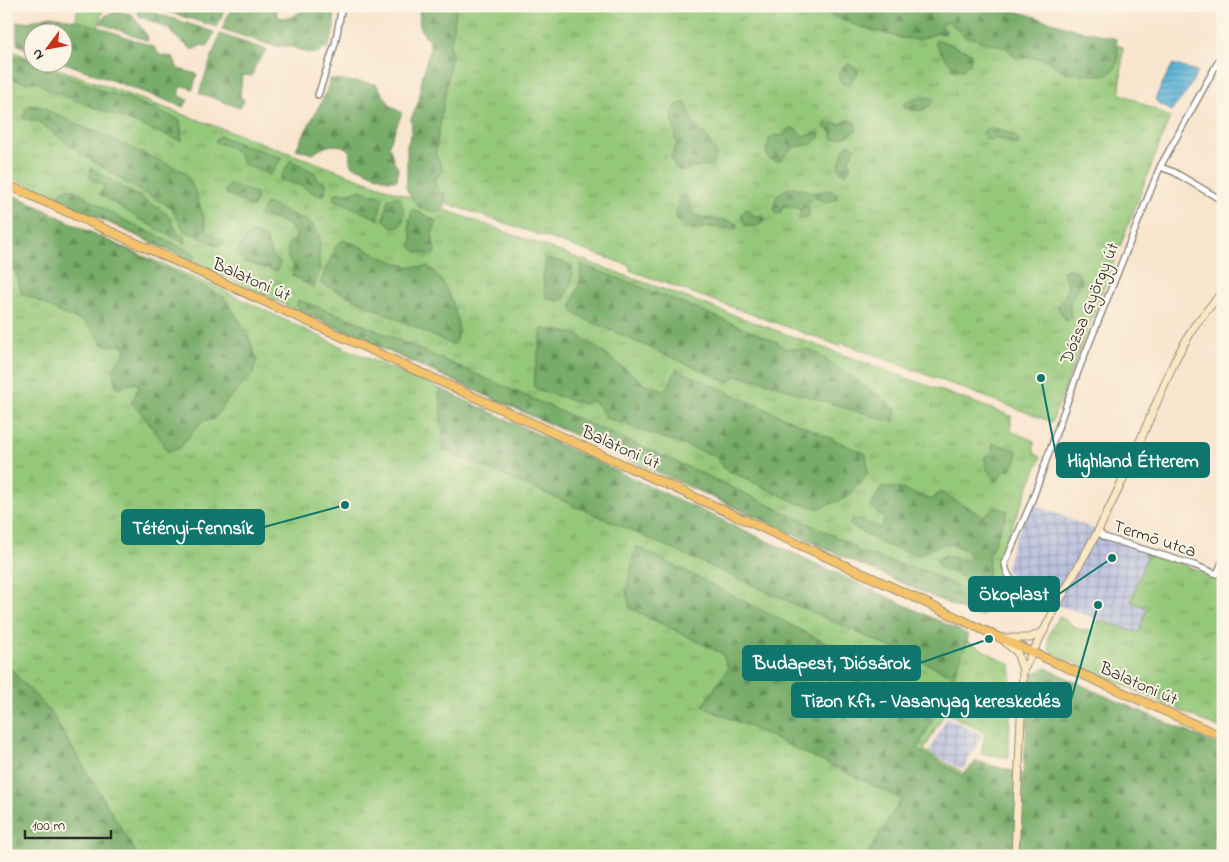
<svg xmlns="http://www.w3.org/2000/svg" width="1229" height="862" font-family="'Indie Flower',sans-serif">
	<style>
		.industrial { fill: url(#industrial-grid) }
		.grass { fill: url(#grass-tufts); stroke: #607a52 }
		.forest { fill: url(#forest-firs); stroke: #516c4a }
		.pitch { fill: #94c879; stroke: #607a52 }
		.water { fill: url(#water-rules); stroke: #426e81 }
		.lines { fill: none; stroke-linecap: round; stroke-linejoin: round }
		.street-casing { stroke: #92887c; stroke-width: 8 }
		.secondary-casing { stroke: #92887c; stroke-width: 9 }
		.primary-casing { stroke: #92887c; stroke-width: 10 }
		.street { stroke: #fff; stroke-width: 5 }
		.secondary { stroke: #fae7c3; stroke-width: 7 }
		.primary { stroke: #f3c26a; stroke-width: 8 }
		.labels { text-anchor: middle; stroke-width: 4; stroke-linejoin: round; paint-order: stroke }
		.street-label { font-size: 18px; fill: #2b2b2b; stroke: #fcf5e5 }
		.leader { fill: none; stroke: #0f766e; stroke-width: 2 }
		.callout-dot { fill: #0f766e; stroke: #fcf5e5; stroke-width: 2 }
		.callout { fill: #0f766e; stroke: #0f766e; stroke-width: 2 }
		.callout-label { font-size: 19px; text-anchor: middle; font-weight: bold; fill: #fff }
	</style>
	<defs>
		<pattern id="industrial-grid" width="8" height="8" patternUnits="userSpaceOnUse" patternTransform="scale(1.25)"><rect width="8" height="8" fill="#bdc3de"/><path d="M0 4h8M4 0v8" fill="none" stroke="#9a9fb4"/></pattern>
		<pattern id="grass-tufts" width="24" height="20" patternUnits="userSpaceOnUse" patternTransform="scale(1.25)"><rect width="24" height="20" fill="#94c879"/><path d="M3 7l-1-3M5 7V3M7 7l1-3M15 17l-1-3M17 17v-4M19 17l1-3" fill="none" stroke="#79a363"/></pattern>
		<pattern id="forest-firs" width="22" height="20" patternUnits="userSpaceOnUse" patternTransform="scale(1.25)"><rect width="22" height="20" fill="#77ac69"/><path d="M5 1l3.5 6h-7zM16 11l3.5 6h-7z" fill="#628c57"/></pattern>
		<pattern id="water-rules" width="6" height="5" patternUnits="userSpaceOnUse" patternTransform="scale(1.25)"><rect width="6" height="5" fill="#5ab2d7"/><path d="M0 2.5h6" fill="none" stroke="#4b91af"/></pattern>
	</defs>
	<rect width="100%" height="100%" fill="#fcf5e5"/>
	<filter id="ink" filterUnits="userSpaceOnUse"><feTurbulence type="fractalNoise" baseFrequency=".02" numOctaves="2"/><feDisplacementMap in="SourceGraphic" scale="10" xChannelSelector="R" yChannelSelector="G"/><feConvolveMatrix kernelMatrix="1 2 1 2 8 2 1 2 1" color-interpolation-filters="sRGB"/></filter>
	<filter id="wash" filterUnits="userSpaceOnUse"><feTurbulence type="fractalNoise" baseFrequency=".0096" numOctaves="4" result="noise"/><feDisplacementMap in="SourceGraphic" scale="20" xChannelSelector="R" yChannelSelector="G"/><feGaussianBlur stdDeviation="1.12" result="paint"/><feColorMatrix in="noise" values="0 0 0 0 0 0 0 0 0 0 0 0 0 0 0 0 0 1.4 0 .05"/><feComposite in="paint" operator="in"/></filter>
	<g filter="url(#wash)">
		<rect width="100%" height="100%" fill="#f8e5ce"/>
		<path class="industrial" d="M1031,503L1098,531L1104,537L1148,549L1130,602L1146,609L1139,633L1057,605L1021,588L1006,570L1011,549Z
			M947,717L982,735L963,770L929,752Z"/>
		<path class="grass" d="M449,6H985L1123,47L1120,93L1170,117L1052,422L840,342V346L629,270L631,266L425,196Z
			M12,51L32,59V62L42,63L1011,416V431L1034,441V453L1041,457L996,564L1003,573L983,616L973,615L294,309L6,175V71Z
			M6,196L220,289L346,349L439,388V393L903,607L1011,665L1009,758L981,753L985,733L945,712L924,750L967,775L1010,856H138L51,713L6,664Z
			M1148,551L1213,576L1223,583V730L1051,652C1044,637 1052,630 1059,616C1072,623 1075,631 1092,631L1098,620L1139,633L1147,608L1131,602Z"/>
		<path class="forest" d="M134,6L214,32L208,47L202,45L193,50L173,35L171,30L144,18H141Z
			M169,6H226L217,27L168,12Z
			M232,6H282L276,12L278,17C290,20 297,16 305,6H334V29L329,47L320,52L311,54L288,46H273L222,29Z
			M419,6H457L450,48L452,54L435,154L440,163L442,172L434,181L437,190L445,195L446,206L439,211C420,213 414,203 406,188L407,180V146L412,131L411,119L419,101L422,78L430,48L429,41L420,29Z
			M810,6L971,8L1000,6L1084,32L1088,31L1116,39C1121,64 1119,77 1090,75C1081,74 1070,74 1063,71C1058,69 1055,64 1050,62C1039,56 1027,58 1015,58L1007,48L964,36L949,22L940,24L946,30L945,34L937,33L919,40L901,38L858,26Z
			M118,11L132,14L147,36L148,41L100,23L105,16Z
			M51,16L85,22L154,47L160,55L173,57L178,69L197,74L193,89L184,86L179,91V95L188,100L184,107L62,62V32H32V52L17,44V22H27Z
			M220,34L267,50L255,66L252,76L242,75L240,96L244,100L240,108L199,93Z
			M937,39L969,52L972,55L969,65L963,70H954L951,67L952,64C945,60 939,50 935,43Z
			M16,57H21L108,93L128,98L180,120L182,141L48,90L37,81L26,83L11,78L9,69Z
			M849,64L857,69L858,73L852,80L850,86C835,84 834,68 849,64Z
			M330,79L376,84L391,106L402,113L389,145L394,161L398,168L397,180H388L351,165L349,149C335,142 325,145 313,154L296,149L326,93Z
			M926,97L932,98L934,101C926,112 916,112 905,108L904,104L909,100Z
			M682,103H686L693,123L707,137L717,154L712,165L689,168L683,171L676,169L671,156L677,144C674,139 676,137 675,131C673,119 670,120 675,106Z
			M30,105L47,108L48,111L185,172C197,190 201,211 207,231L226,243L218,246L184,230L171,207L130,185L82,154L39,122L23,118L26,108Z
			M848,120L855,122L857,130C851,135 840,139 832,139V132L824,127L826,122L840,124Z
			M991,127C1001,131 1014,132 1019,142L1018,144L1015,145C1002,138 1000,138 986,140L982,134L986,129Z
			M794,128L803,136L819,133L820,137C808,153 794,138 782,160L776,161L769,158L766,153L769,139L775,135L781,136L785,134L788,129Z
			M219,136L282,158L270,175L243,164C238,148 230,147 215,142Z
			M851,144L856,148L849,159L850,167L847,174H844L839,170L838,165C845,155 838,150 851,144Z
			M291,160L315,173L318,181L326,182L325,194L317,195L302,186L281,180L280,178Z
			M91,168L166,213L179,234L185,237L186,244L138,218L99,194L104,189L103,185L89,177Z
			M229,184L255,193L257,199L253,208L225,192Z
			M791,187C799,187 805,191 812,192C821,193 828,188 837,193V199L826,203L816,198L811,199L809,203V215L800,219L799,218L801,209L783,205L780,214H776C772,208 775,200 778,194Z
			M67,188L73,189L120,218L196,254L193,261L58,199L60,193Z
			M358,190L383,197L378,219L333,199L336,193H351Z
			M6,191L224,297L245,329L257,359L253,374L226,402L214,419L202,421L180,448L168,453C159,434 146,418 131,403L140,386L135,383L117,388C110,368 114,366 126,350L122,344L112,346L102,344L96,333L83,321L63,314L21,292C19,280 15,271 11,260L6,259Z
			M396,196L400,198C404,208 406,217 400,226L392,227L384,220L388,199Z
			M680,196L687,197L693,214C707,221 722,217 737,224L736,229L710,227L685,230C672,220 676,210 680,196Z
			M266,203L311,223L320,236L319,272L314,288L292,275L294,266L288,259V243L296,239C294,220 274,220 259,216Z
			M412,209L437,221L432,235L435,251L433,255L416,252L411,247L412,239L409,228Z
			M746,209L750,210L754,216L761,215L766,219C761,227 753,228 745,225L741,214Z
			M252,233L266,238L273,258L280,262L277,271L244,262L236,254L247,236Z
			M342,240C371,247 397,272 428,266C443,275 461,316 458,334C457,338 455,342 453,345L320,283L336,246Z
			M546,259L561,261L572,266L573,276L564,300L557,301L546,298L543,276Z
			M581,264L695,308L777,342L784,348L812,350L893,406L896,412L893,422L800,394L763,381L736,376L728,382L576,315L571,306L580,283Z
			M1068,269L1077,271L1082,282L1070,301L1071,318L1066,321L1061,313L1058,306C1062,298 1070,292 1067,283C1066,278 1064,276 1063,271Z
			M298,300L346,317L706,475L847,542L862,553L928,572L974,595L981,600L983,607L973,613L861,565L651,467L649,461L620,448L595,442L500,401L301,310L296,305Z
			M542,329L555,330L579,335L645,384L664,390L671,383L676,369L866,454L868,473L860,485L848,497L820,508L797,503L725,469L715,456L606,418L599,406L591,401L584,404L538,390L533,386Z
			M439,388L969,635L954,676L610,521L444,450Z
			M992,443L1017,450V458L1011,469L1003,471L999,479L995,481C989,475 985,466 985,457L992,453Z
			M881,487L899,488L931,500L940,492L983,516L996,507L1008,511L989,556L988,575L972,581L939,567L937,560L945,555L967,561L971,556L964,549L947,543L917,555L883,544L850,525L852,518L881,528L885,519L871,507Z
			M636,546L942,702L917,749L962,776L976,761L1023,774L1031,674L1046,668L1092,690L1223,747V856H866L902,799L750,727L707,709L703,705L728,669L723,654L630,608L626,590Z
			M6,664L51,713L138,856H6Z"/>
		<path class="pitch" d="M78,6H104L98,27L76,20Z"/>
		<path class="water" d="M1173,64L1198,72L1184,96L1171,111L1157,102L1155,99L1164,80Z"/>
	</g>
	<g filter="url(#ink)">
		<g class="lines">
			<g class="street-casing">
				<path id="street" d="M1210,6L1223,10
					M318,95L335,44L342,6
					M1160,167L1174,172L1223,201
					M1098,531L1104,537L1194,565L1217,574L1223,560
					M1057,605C1037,596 1007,589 1005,563L1031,503L1079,369L1160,167L1223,53"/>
			</g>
			<g class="secondary-casing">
				<path id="secondary" d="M1002,638H1030L1044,631
					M1006,643L1017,652L1023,671
					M1015,856L1023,671L1057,605L1098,531L1123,480L1176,358L1195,325L1223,291"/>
			</g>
			<g class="primary-casing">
				<path id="primary" d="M6,184L888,585L998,637L1223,737"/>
			</g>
			<use href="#street" class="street"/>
			<use href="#secondary" class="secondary"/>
			<use href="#primary" class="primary"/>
		</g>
	</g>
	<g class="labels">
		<g class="street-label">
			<text transform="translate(252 279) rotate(24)" y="6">Balatoni út</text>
			<text transform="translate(1089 303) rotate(-68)" y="6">Dózsa György út</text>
			<text transform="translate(621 447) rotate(24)" y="6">Balatoni út</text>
			<text transform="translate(1155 538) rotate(18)" y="6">Termő utca</text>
			<text transform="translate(1139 683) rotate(24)" y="6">Balatoni út</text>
		</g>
	</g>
	<path class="leader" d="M1041 378L1057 460M345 505L264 527M1112 558L1059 594M989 639L920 663M1098 605L1071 700"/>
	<g class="callout-dot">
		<circle cx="1041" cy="378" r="5"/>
		<circle cx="345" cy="505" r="5"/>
		<circle cx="1112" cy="558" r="5"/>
		<circle cx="989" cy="639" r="5"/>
		<circle cx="1098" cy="605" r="5"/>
	</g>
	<g class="callout">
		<rect x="1057" y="443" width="152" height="34" rx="5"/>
		<rect x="122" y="510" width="142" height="34" rx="5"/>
		<rect x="969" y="577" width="90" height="34" rx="5"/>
		<rect x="743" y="646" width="177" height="34" rx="5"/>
		<rect x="792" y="683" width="279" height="34" rx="5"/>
	</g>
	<g class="callout-label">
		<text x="1133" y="467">Highland Étterem</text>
		<text x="193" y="534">Tétényi-fennsík</text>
		<text x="1014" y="600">Ökoplast</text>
		<text x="832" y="669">Budapest, Diósárok</text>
		<text x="931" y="707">Tizon Kft. - Vasanyag kereskedés</text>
	</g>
	<rect width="1229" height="862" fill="none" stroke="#fcf5e5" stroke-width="25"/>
	<g transform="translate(48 48) rotate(238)"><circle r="24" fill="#fcf5e5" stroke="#a8a49b"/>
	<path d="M0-4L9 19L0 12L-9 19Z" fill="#c8321e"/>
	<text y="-8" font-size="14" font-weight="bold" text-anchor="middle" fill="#2b2b2b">N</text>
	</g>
	<path d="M25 830v8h86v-8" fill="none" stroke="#2b2b2b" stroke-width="2.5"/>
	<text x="32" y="830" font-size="15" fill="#2b2b2b" stroke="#fcf5e5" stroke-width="4" paint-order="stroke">100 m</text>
</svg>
